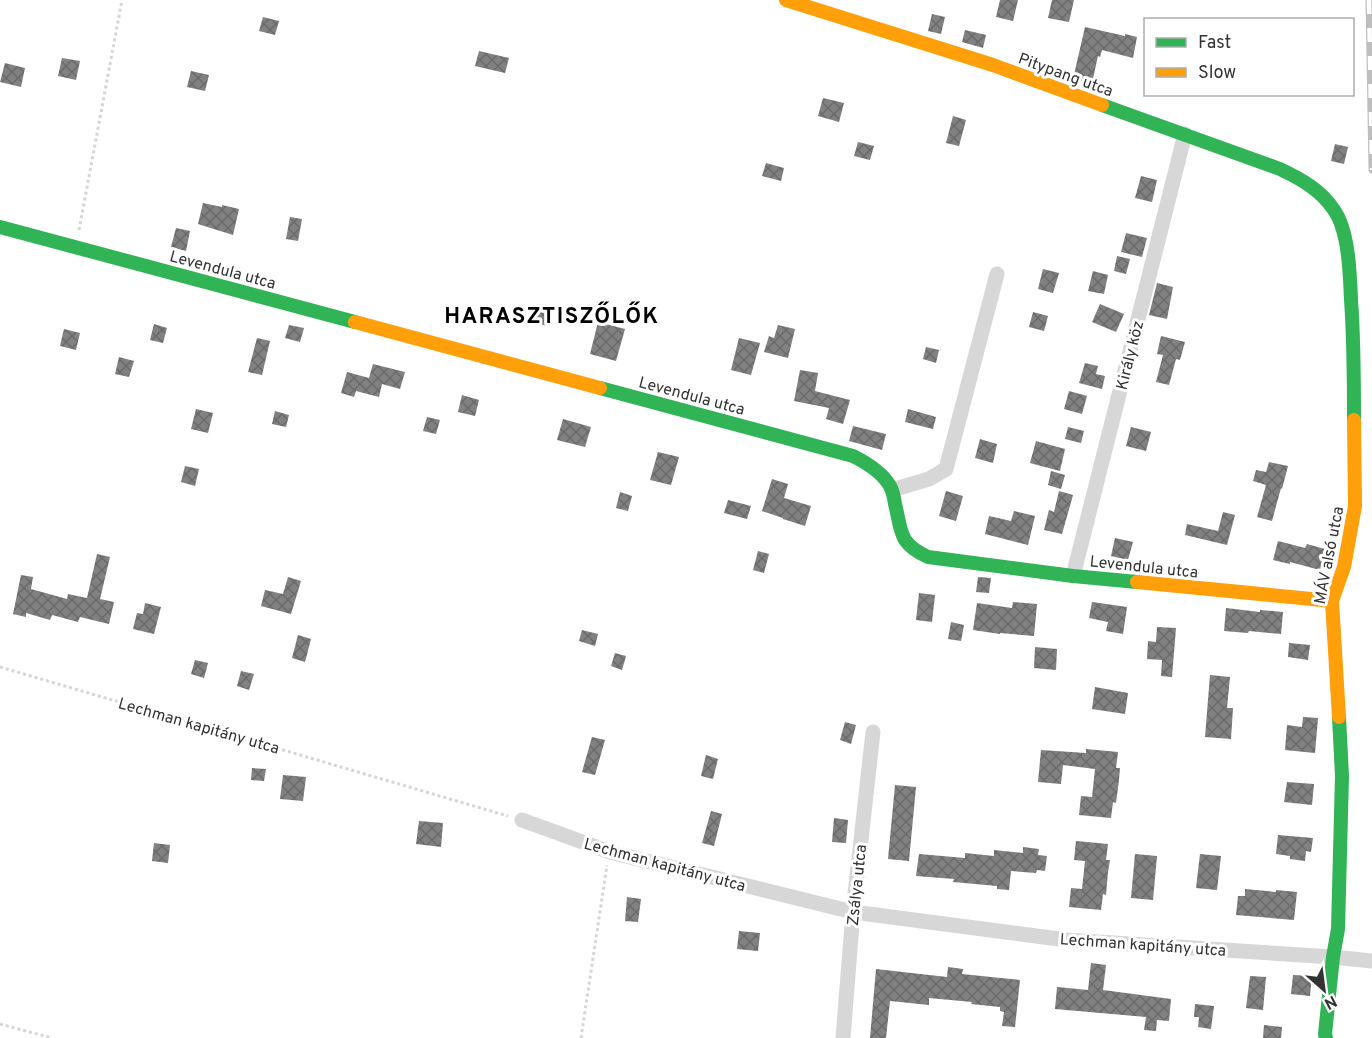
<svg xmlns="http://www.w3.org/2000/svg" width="1372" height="1038" font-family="Overpass,sans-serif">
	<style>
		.building { fill: url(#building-cross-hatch) }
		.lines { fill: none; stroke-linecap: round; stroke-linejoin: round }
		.path { stroke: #d6d6d6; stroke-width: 3; stroke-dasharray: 3 3; stroke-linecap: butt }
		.street { stroke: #d7d7d7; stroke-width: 15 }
		.fast { stroke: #30b455; stroke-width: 14 }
		.slow { stroke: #ff9f0a; stroke-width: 14 }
		.rail-casing { stroke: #bebebe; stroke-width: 7 }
		.rail { stroke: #fff; stroke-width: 4.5; stroke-dasharray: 14; stroke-linecap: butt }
		.labels { text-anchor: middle; stroke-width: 6; stroke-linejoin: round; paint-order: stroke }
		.street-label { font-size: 16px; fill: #333; stroke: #fff }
		.district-label { font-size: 22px; font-weight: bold; letter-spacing: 1.5px; fill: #000; stroke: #fff }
	</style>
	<defs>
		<pattern id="building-cross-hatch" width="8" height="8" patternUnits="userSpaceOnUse" patternTransform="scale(1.5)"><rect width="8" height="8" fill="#818181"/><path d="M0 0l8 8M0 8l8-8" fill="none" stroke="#6a6a6a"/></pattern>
	</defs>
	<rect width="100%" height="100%" fill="#fff"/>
	<path class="building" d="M1000,0H1018L1013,21L996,17Z
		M1052,0H1074L1069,22L1048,18Z
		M932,14L945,17L941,34L928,31Z
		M263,17L279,21L275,35L259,31Z
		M1085,27L1125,36V34L1137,37L1133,58L1102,50L1100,57L1098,56L1092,83L1073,79Z
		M965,30L986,35L983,48L962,42Z
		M479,51L509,58L505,73L475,66Z
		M62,58L80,61L76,80L58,76Z
		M5,63L25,68L21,87L0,82Z
		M191,71L209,75L205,91L187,87Z
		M823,98L844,103L839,122L818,116Z
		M953,116L966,120L959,146L946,143Z
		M858,142L874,146L870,160L854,156Z
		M1335,144L1348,147L1344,164L1331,161Z
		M766,163L784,168L781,181L762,176Z
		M1141,176L1157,180L1152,202L1135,198Z
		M203,203L222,207V205L239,209L233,235L198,224Z
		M290,217L302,219L298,241L286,239Z
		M176,228L190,231L186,251L171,247Z
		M1126,233L1147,238L1142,257L1121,252Z
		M1117,256L1130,259L1126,274L1114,271Z
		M1043,269L1059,273L1053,293L1038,289Z
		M1093,271L1108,275L1104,294L1088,291Z
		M1157,283L1173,287L1167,319L1149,315Z
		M539,304L553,307L548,326L534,323Z
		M1100,304L1124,314L1116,332L1092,322Z
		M1033,312L1048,316L1044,331L1029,327Z
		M598,322L625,329L616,361L590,354Z
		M154,324L167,328L163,343L150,340Z
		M289,325L304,328L300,342L285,338Z
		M778,325L795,329L788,358L764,352L769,336L774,338Z
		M64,329L80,333L76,350L60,346Z
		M1161,336L1185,342L1180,360L1176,359L1169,385L1156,382L1163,355L1157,354Z
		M257,338L270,341L262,375L248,372Z
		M739,338L760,343L751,375L731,370Z
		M926,347L939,350L936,363L923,359Z
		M119,357L134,361L129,377L115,374Z
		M1085,363L1098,366L1096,374L1105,376L1102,389L1079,383Z
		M373,364L405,372L400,389L382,384L379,397L356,391L354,397L341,393L347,372L369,378Z
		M800,370L818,373L815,391L850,400L843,424L826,419L829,408L794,401Z
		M1069,391L1087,396L1082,414L1064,409Z
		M462,395L479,400L475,416L458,412Z
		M196,409L213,413L208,433L191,429Z
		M908,409L936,417L933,429L905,422Z
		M275,411L289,415L286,427L272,424Z
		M427,417L440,420L436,434L423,431Z
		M563,419L591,427L585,447L557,440Z
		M853,426L886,434L882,450L849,441Z
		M1068,427L1084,431L1081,443L1065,439Z
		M1131,427L1151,432L1146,451L1126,446Z
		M980,439L997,444L993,463L975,458Z
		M1036,441L1065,449L1060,471L1030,463Z
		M658,452L679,457L671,485L650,480Z
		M1269,462L1288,466L1282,489L1281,488L1272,521L1257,517L1266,485L1253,481L1256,470L1266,472Z
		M185,466L199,469L195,486L181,482Z
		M1051,471L1065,475L1061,489L1048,485Z
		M772,479L788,484L784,498L811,506L805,526L783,519V518L762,511Z
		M946,491L963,496L956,521L939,516Z
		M1059,491L1073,495L1062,534L1044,530L1049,510L1054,512Z
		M620,492L632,496L628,511L616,508Z
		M728,500L751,506L747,519L724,513Z
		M1014,511L1035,516L1028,545L985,534L989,516L1011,521Z
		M1223,512L1235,515L1227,545L1185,535L1187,524L1218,531Z
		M1115,538L1133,542L1128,560L1111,556Z
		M1278,541L1305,548L1307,544L1325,549L1320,570L1290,562V564L1273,560Z
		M758,551L769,554L764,573L753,570Z
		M97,554L110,557L100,599L114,602L109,624L80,617L78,622L52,615L50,620L26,613V617L13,614L21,575L33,577L31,589L67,599L68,594L87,598Z
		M288,577L301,581L291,614L261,606L265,590L283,594Z
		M978,577L991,578L989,593L976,592Z
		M919,593L935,595L932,622L916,620Z
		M1013,602L1037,604L1034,636L1000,633V634L973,630L977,603L1012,608Z
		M1092,602L1127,607L1123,634L1106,631L1108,622L1089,618Z
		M145,603L161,607L154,634L133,629L137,613L143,614Z
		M1226,608L1260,612V610L1283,612L1281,634L1249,631L1248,633L1224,631Z
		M951,622L964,625L961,641L948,639Z
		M1157,627L1176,628L1172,677L1161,676L1162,660L1147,659L1148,641L1156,642Z
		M582,630L598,634L595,646L579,641Z
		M298,635L311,639L305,662L292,658Z
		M1289,643L1310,645L1308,660L1288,657Z
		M1035,647L1057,649L1056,670L1034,668Z
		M615,653L626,656L622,670L611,666Z
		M195,660L208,663L204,678L191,674Z
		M241,671L254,674L249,690L237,686Z
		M1210,675L1230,677L1227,708H1233L1231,739L1205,737Z
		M1095,687L1128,693L1125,714L1092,709Z
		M1303,717L1318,718L1315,753L1285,750L1287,725L1302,727Z
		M845,722L856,725L851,744L840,740Z
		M592,737L605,740L595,775L582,772Z
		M1086,749L1118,752L1116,768H1120L1119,780L1116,803L1113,802L1111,818L1079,815L1081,796L1092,797L1095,769L1063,765L1061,784L1038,782L1041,750L1086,753Z
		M706,755L718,759L713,779L701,776Z
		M252,768L266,769L264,781L251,780Z
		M283,775L306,777L303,801L280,799Z
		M1287,782L1314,784L1312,805L1284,802Z
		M895,785L916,787L909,861L888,859Z
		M711,811L722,814L714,846L702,843Z
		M834,818L848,820L846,843L832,842Z
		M419,821L443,823L441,847L416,844Z
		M1278,835L1313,838L1311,852L1306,851L1305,861L1290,859V856L1276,854Z
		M1076,841L1108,844L1106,860H1110L1108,872L1106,895L1103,894L1101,910L1069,907L1071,888L1082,889L1085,861L1074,860Z
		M154,843L170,845L168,863L152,861Z
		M1023,847L1039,849L1038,855L1047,856L1045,871L1037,870L1036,873L1011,871L1009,890L997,889V886L953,882L954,879L916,876L919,854L965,858V853L994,856V850L1023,853Z
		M1135,854L1157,856L1153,900L1131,898Z
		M1200,854L1221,856L1217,890L1196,888Z
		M1245,889L1276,892V890L1297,892L1294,920L1236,915L1238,896H1245Z
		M627,897L641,899L638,922L625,921Z
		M739,931L760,933L758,951L737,949Z
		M1091,963L1106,965L1103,990L1171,999L1169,1021L1157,1020L1156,1031L1144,1030L1146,1017L1055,1009L1057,987L1088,990Z
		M948,967L963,969L962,974L1020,980L1015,1027L1002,1026L1004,1012L1000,1011V1007L971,1004L972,1002L929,998V1005L890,1001L886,1038H870L876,969L947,977Z
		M1293,975L1312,976L1310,996L1291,994Z
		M1250,976L1266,977L1263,1010L1246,1008Z
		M1195,1004L1214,1006L1211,1029L1198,1027L1199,1017H1194Z
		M1264,1025L1282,1027L1281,1038H1263Z"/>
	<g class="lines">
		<path class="path" d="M79,230L122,0
			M0,667L508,816
			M0,1024L52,1038
			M581,1038L607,865"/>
		<path class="street" d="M892,490L929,479L946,469L997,274
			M1073,576L1185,134
			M522,820L610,852L853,912L1067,940L1333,957L1372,961
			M843,1038L853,912L873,732"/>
		<path class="fast" d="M1102,105L1280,169C1301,179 1321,190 1334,210C1349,231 1350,275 1351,300C1354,340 1354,380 1354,420
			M0,227L355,322
			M600,388L853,456C867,463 882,472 890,486C893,491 894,497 895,504C902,532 898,543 928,557L1073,576L1137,582
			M1326,1038L1325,1034L1333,957L1338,929L1342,776L1339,717"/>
		<path class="slow" d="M786,0L993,65L1102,105
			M355,322L600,388
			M1137,582L1332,601
			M1339,717L1332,601L1344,567L1355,506L1354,420"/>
		<g class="rail-casing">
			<path id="rail" d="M1369,0L1372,170"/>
		</g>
		<use href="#rail" class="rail"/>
	</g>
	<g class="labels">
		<g class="street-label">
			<text transform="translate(1066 74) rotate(20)" y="6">Pitypang utca</text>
			<text transform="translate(223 269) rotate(15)" y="6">Levendula utca</text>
			<text transform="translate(1129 355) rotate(-76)" y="6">Király köz</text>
			<text transform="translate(692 395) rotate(15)" y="6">Levendula utca</text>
			<text transform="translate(1328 555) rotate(-79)" y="6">MÁV alsó utca</text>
			<text transform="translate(1144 566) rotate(6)" y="6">Levendula utca</text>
			<text transform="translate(199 725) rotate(16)" y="6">Lechman kapitány utca</text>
			<text transform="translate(665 864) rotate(15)" y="6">Lechman kapitány utca</text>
			<text transform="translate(856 885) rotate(-84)" y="6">Zsálya utca</text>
			<text transform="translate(1143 944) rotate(4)" y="6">Lechman kapitány utca</text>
		</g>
		<g class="district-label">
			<text x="552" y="323">HARASZTISZŐLŐK</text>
		</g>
	</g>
	<rect x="1144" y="18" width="210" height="78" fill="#ffffff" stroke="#adadad" stroke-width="1.5"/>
	<rect x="1156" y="38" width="30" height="9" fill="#30b455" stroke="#adadad" stroke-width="1.5"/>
	<text x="1198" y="48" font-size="18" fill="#333333">Fast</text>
	<rect x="1156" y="68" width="30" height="9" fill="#ff9f0a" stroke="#adadad" stroke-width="1.5"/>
	<text x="1198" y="78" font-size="18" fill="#333333">Slow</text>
	<g transform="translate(1324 990) rotate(152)" stroke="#ffffff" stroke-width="4.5" paint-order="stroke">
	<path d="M0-4.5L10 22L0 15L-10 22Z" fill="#333333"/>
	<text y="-9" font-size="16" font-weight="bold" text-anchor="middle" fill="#333333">N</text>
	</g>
</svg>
